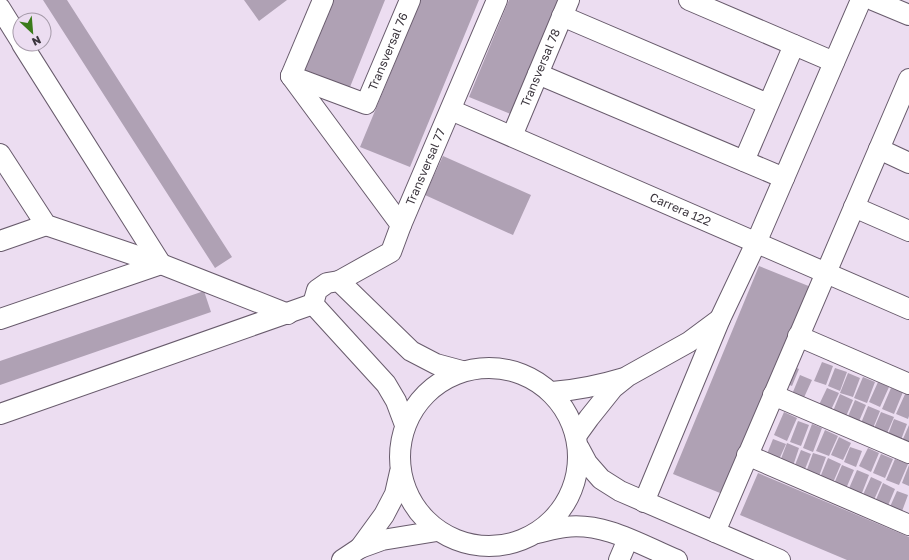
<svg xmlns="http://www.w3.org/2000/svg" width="909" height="560" font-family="'Golos Text',sans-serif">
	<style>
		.building { fill: #afa1b4 }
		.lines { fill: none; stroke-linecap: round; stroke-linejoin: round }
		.minor-casing { stroke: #685b6c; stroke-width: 22 }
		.minor { stroke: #fff; stroke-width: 20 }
		.labels { text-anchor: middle; stroke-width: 3; stroke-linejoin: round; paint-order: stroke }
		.street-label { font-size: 12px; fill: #3b353d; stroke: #ecddf1 }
	</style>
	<rect width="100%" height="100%" fill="#ecddf1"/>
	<path class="building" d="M43,0H67L232,257L215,268Z
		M244,0H287L259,21Z
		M330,0H385L348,92L301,73Z
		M421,0H479L410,167L360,147Z
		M509,0H561L513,115L469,97Z
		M443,156L531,195L513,235L425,195Z
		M759,266L811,287L725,495L673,474Z
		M204,291L211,312L0,385V361Z
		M822,362L833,366L826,385L814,381Z
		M790,365L799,369L792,386L783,382Z
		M835,368L847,372L840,391L828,386Z
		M848,373L860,378L853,397L840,393Z
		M800,375L812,380L801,404L790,399Z
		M863,377L875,382L867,403L854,398Z
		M878,382L889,387L880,407L869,402Z
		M827,388L839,393L829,414L817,409Z
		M891,388L903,392L894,414L882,409Z
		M906,392L909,393V416L908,419L896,414Z
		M840,394L853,400L844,421L831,416Z
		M855,400L866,405L857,426L846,421Z
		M868,406L880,411L871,433L859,428Z
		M784,412L797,418L787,441L774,435Z
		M881,412L894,417L885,438L872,433Z
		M894,419L907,424L899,445L886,440Z
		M798,421L809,425L801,446L790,442Z
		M812,424L822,428L813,452L803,448Z
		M909,425V449L900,446Z
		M825,430L838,436L829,456L816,451Z
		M839,437L851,443L843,460L831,455Z
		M773,439L786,444L777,464L765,459Z
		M787,443L799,448L792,469L779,464Z
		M850,447L862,451L856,467L844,462Z
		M868,448L879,453L871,472L859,466Z
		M801,450L811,454L803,474L793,470Z
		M813,453L826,457L818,479L805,475Z
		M881,454L893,459L885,478L873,473Z
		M828,458L841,464L832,485L819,480Z
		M895,459L908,464L899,485L886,480Z
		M842,465L854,470L845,491L833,486Z
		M909,465V486L902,483Z
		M857,470L869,475L860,498L847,493Z
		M758,473L909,537V560H847L740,515Z
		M871,477L882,482L873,502L862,497Z
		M883,483L895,489L887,508L875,502Z
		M897,491L908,495L901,514L889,509Z"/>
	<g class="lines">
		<g class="minor-casing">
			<g id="minor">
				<path d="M689,0L834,62"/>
				<path d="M873,0L909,15"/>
				<path d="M0,8L20,40"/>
				<path d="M562,16L768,104"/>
				<path d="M538,74L784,178"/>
				<path d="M291,76L401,225L391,252L339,281"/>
				<path id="s1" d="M291,76L366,104L410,0"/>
				<path d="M291,76L323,0"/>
				<path id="s2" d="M451,110L909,309"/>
				<path id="s3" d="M512,136L569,0"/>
				<path d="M879,149L909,163"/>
				<path d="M0,154L46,225L161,264L288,314"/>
				<path d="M744,161L794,45"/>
				<path d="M854,207L909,231"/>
				<path id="s4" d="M401,225L497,0"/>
				<path d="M0,241L46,225"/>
				<path d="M313,304L317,290L327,283L339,281L411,351L436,364L462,371"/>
				<path d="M313,304L386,384L396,401L405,425"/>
				<path d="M0,319L161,264L22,44"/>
				<path d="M798,336L909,384"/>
				<circle cx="489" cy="457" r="89"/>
				<path d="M552,392C577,390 601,385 624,378"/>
				<path d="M773,395L909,453"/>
				<path d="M0,414L313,304"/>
				<path d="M576,436L589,418L613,388L628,376L689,342L720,319"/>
				<path d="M579,448L587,463L601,479L620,491L780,560"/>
				<path d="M747,455L909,525"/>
				<path d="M644,502L720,319L756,243L861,0"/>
				<path d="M715,532L909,79"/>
				<path d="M537,533C546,531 556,528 565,527C605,522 641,545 677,560"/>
				<path d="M360,548L384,515L395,494L400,472"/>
				<path d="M342,560L360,548L382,540L437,531"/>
				<path d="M619,560L628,539"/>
			</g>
		</g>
		<use href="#minor" class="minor"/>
	</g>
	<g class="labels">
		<g class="street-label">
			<text dy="4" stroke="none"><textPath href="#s1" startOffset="137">Transversal 76</textPath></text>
			<text dy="4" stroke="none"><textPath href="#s3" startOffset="74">Transversal 78</textPath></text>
			<text dy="4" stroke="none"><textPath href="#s4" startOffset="63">Transversal 77</textPath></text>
			<text dy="4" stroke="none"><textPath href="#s2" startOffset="250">Carrera 122</textPath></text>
		</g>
	</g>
	<g transform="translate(32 32) rotate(154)"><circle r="19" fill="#ecddf1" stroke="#a59aa9"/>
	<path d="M0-3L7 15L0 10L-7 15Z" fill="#3b7b1b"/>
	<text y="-6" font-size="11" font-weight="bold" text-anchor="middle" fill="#3b353d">N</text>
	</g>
</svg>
